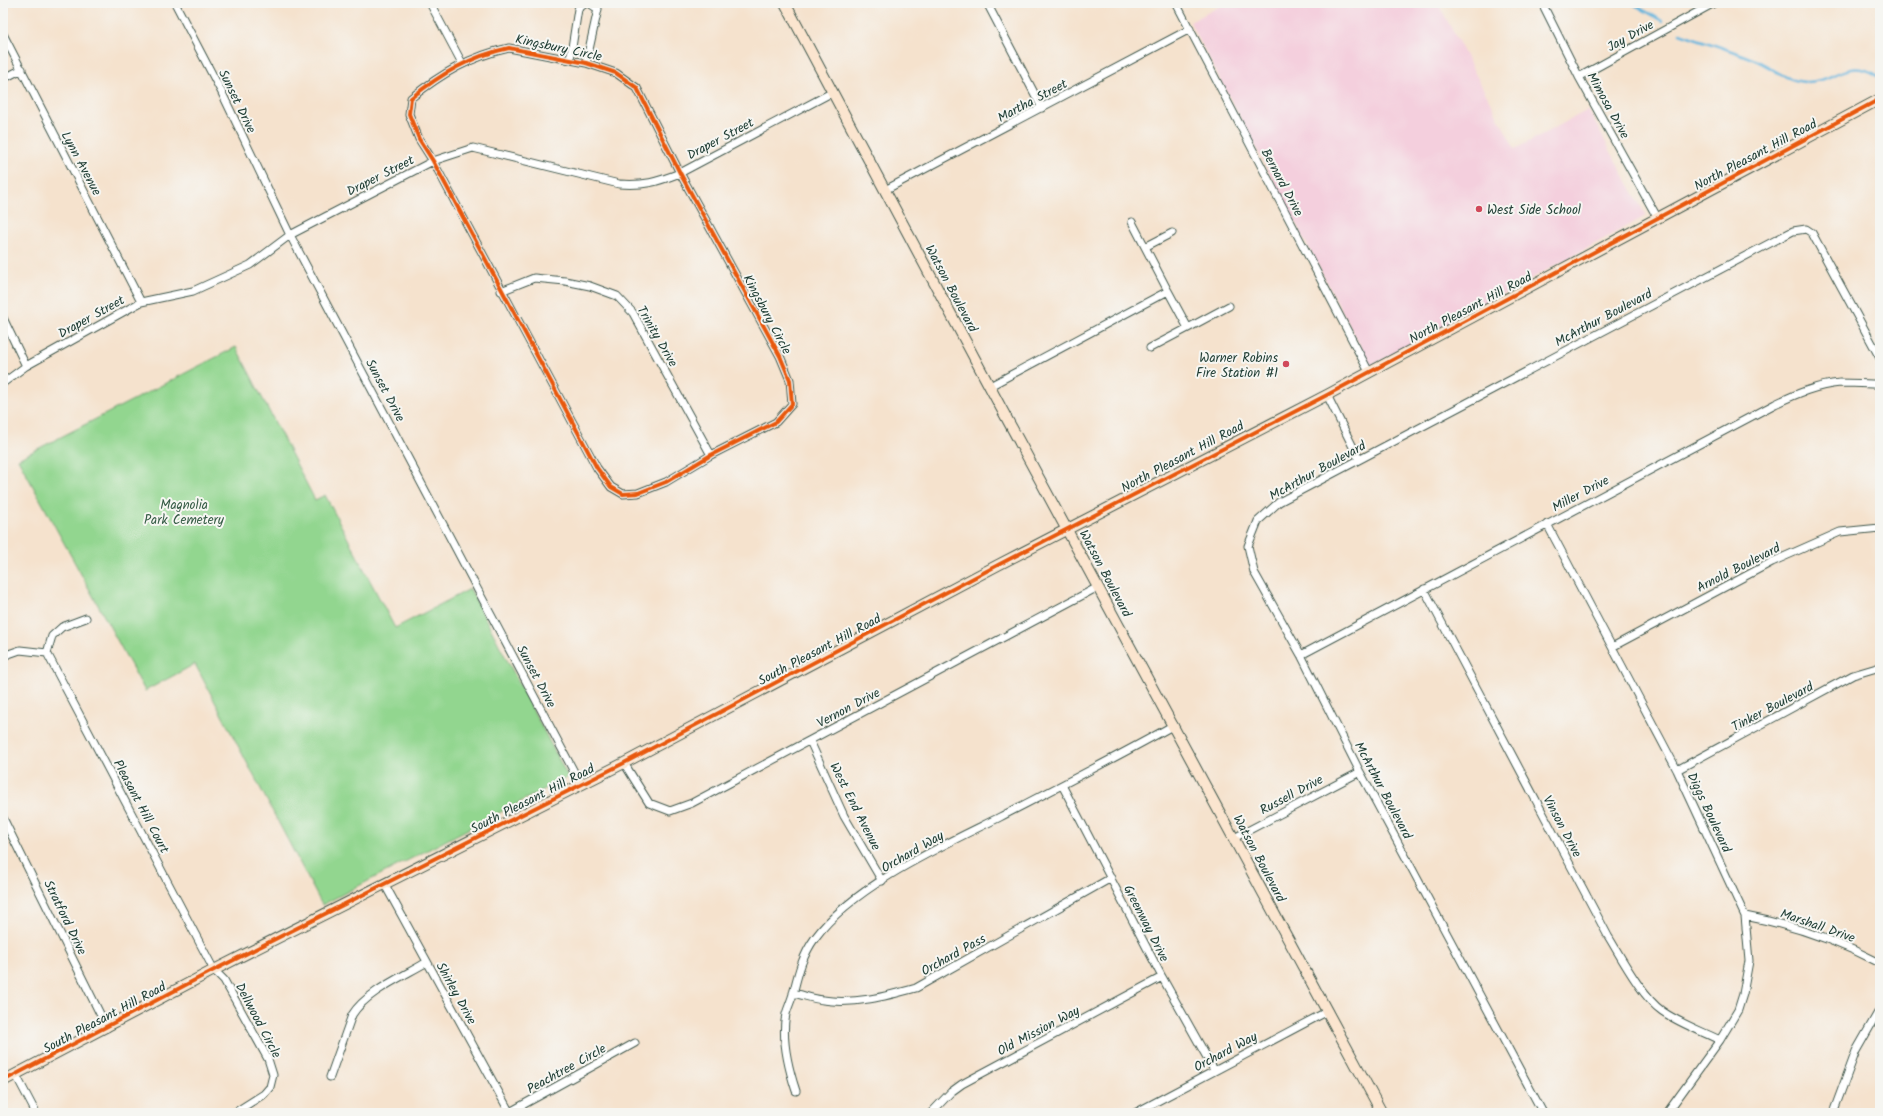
<svg xmlns="http://www.w3.org/2000/svg" width="1883" height="1116" font-family="Kalam,sans-serif">
	<style>
		.built { fill: #f4cfdd }
		.green { fill: #92d68f; stroke: #588a62 }
		.lines { fill: none; stroke-linecap: round; stroke-linejoin: round }
		.stream { stroke: #61b4dd; stroke-width: 2.5 }
		.street-casing { stroke: #3f564b; stroke-width: 9 }
		.secondary-casing { stroke: #3f564b; stroke-width: 12 }
		.street { stroke: #fff; stroke-width: 7 }
		.secondary { stroke: #fbe5cf; stroke-width: 10 }
		.cycleway-casing { stroke: #f6f6f2; stroke-width: 6 }
		.cycleway { stroke: #e8590c; stroke-width: 4 }
		.poi-dot { fill: #d1495b; stroke: #f6f6f2; stroke-width: 1.5 }
		.labels { text-anchor: middle; stroke-width: 4; stroke-linejoin: round; paint-order: stroke }
		.street-label { font-size: 13px; fill: #1f3d34; stroke: #f6f6f2 }
		.poi-label { font-size: 13px; fill: #1f3d34; stroke: #f6f6f2; text-anchor: start }
		.park-label { font-size: 13px; fill: #365c46; stroke: #f6f6f2 }
	</style>
	<rect width="100%" height="100%" fill="#f6f6f2"/>
	<filter id="ink" filterUnits="userSpaceOnUse"><feTurbulence type="fractalNoise" baseFrequency=".025" numOctaves="2"/><feDisplacementMap in="SourceGraphic" scale="8" xChannelSelector="R" yChannelSelector="G"/><feConvolveMatrix kernelMatrix="1 2 1 2 8 2 1 2 1" color-interpolation-filters="sRGB"/></filter>
	<filter id="wash" filterUnits="userSpaceOnUse"><feTurbulence type="fractalNoise" baseFrequency=".012" numOctaves="4" result="noise"/><feDisplacementMap in="SourceGraphic" scale="16" xChannelSelector="R" yChannelSelector="G"/><feGaussianBlur stdDeviation="0.9" result="paint"/><feColorMatrix in="noise" values="0 0 0 0 0 0 0 0 0 0 0 0 0 0 0 0 0 1.4 0 .05"/><feComposite in="paint" operator="in"/></filter>
	<g filter="url(#wash)">
		<rect width="100%" height="100%" fill="#f5e2cd"/>
		<path class="built" d="M1226,3H1438L1515,149L1588,110L1646,216L1371,366L1190,22Z"/>
		<path class="green" d="M236,347L315,500L325,495L395,628L470,589L568,777L322,905L195,664L145,691L18,459Z"/>
		<g class="lines">
			<path class="stream" d="M1631,3L1663,21
				M1680,33C1705,42 1731,50 1755,60C1772,67 1786,81 1805,82C1836,83 1847,55 1880,77"/>
		</g>
	</g>
	<g filter="url(#ink)">
		<g class="lines">
			<g class="street-casing">
				<path id="street" d="M175,3L222,93L290,235L581,785
					M430,3L462,63
					M987,3L1042,108
					M1176,3L1369,372
					M1542,3L1579,77L1657,217
					M3,34L141,302
					M509,48L586,63L616,73L637,88L680,173L780,356L790,380L792,404L776,422L711,455L666,482L638,493L623,494L611,487L597,468L433,161L419,139L409,114L411,98C441,74 471,56 509,48Z
					M570,60L578,9L586,3
					M586,63L598,9L589,3
					M1579,77L1714,3
					M3,79L22,69
					M885,190L1190,29
					M1145,247L1172,233
					M501,291L534,278L565,281L590,286L617,296L633,313L711,455
					M1168,291L1188,328L1229,306
					M3,318L26,366
					M1150,348L1188,328
					M3,383L26,366L141,302L193,291L250,265L290,235L433,161L473,148L619,184C644,186 657,182 680,173L833,92
					M990,386L1168,291L1132,222
					M1327,395L1359,459
					M1547,524L1677,770L1745,916L1749,961L1743,994L1738,1010L1720,1040L1667,1113
					M1424,589L1608,936C1621,957 1642,997 1662,1011C1679,1023 1701,1031 1720,1040
					M1612,647L1772,562L1840,532L1880,528
					M47,653L52,636L62,627L86,618
					M1301,655L1775,404C1796,394 1817,385 1840,383C1853,383 1867,384 1880,384
					M3,656L20,650L47,653L214,970L224,980L268,1059L273,1075L270,1087L264,1094L234,1113
					M810,741L844,816L882,881
					M624,763L649,803L670,811L692,803L1098,587
					M1677,770L1853,675L1880,667
					M1062,785L1162,977L1214,1070
					M3,818L107,1028
					M1234,838L1360,772
					M384,883L510,1113
					M1745,916C1792,925 1838,941 1880,963
					M793,993C803,995 813,999 823,1000C854,1005 887,996 916,988L1111,878
					M16,1075L36,1113
					M330,1077L352,1015C366,992 404,976 427,962
					M796,1091C788,1067 781,1039 786,1014C788,1007 791,1001 793,994C798,974 802,956 815,938C853,886 942,846 1000,817C1058,787 1117,757 1174,725
					M508,1113L635,1043
					M931,1113L951,1092L962,1084L1162,977
					M1135,1113L1328,1011
					M1543,1113L1360,772L1301,655L1254,572L1248,546L1258,521L1279,502L1793,231L1806,229L1812,233L1880,358
					M1833,1113L1856,1051L1880,1009"/>
			</g>
			<g class="secondary-casing">
				<path id="secondary" d="M785,3L1000,406L1382,1113
					M3,1081L214,970L624,763L998,565L1327,395L1880,99"/>
			</g>
			<use href="#street" class="street"/>
			<use href="#secondary" class="secondary"/>
			<g class="cycleway-casing">
				<path id="cycleway" d="M509,48L586,63L616,73L637,88L680,173L780,356L790,380L792,404L776,422L711,455L666,482L638,493L623,494L611,487L597,468L433,161L419,139L409,114L411,98C441,74 471,56 509,48Z
					M3,1081L214,970L624,763L998,565L1327,395L1880,99"/>
			</g>
			<use href="#cycleway" class="cycleway"/>
		</g>
	</g>
	<g class="poi-dot">
		<circle cx="1479" cy="209" r="4"/>
		<circle cx="1286" cy="364" r="4"/>
	</g>
	<g class="labels">
		<g class="street-label">
			<text transform="translate(1630 35) rotate(-29)" y="5">Jay Drive</text>
			<text transform="translate(559 47) rotate(12)" y="5">Kingsbury Circle</text>
			<text transform="translate(1032 100) rotate(-28)" y="5">Martha Street</text>
			<text transform="translate(238 101) rotate(64)" y="5">Sunset Drive</text>
			<text transform="translate(1609 105) rotate(61)" y="5">Mimosa Drive</text>
			<text transform="translate(720 138) rotate(-28)" y="5">Draper Street</text>
			<text transform="translate(1755 154) rotate(-28)" y="5">North Pleasant Hill Road</text>
			<text transform="translate(82 163) rotate(62)" y="5">Lynn Avenue</text>
			<text transform="translate(380 175) rotate(-27)" y="5">Draper Street</text>
			<text transform="translate(1283 182) rotate(62)" y="5">Bernard Drive</text>
			<text transform="translate(952 288) rotate(62)" y="5">Watson Boulevard</text>
			<text transform="translate(1470 307) rotate(-28)" y="5">North Pleasant Hill Road</text>
			<text transform="translate(768 314) rotate(62)" y="5">Kingsbury Circle</text>
			<text transform="translate(91 316) rotate(-29)" y="5">Draper Street</text>
			<text transform="translate(1603 317) rotate(-28)" y="5">McArthur Boulevard</text>
			<text transform="translate(658 336) rotate(60)" y="5">Trinity Drive</text>
			<text transform="translate(386 390) rotate(62)" y="5">Sunset Drive</text>
			<text transform="translate(1182 456) rotate(-28)" y="5">North Pleasant Hill Road</text>
			<text transform="translate(1317 470) rotate(-29)" y="5">McArthur Boulevard</text>
			<text transform="translate(1580 493) rotate(-28)" y="5">Miller Drive</text>
			<text transform="translate(1738 567) rotate(-27)" y="5">Arnold Boulevard</text>
			<text transform="translate(1106 573) rotate(62)" y="5">Watson Boulevard</text>
			<text transform="translate(819 649) rotate(-28)" y="5">South Pleasant Hill Road</text>
			<text transform="translate(537 676) rotate(62)" y="5">Sunset Drive</text>
			<text transform="translate(1772 706) rotate(-28)" y="5">Tinker Boulevard</text>
			<text transform="translate(848 707) rotate(-28)" y="5">Vernon Drive</text>
			<text transform="translate(1384 790) rotate(62)" y="5">McArthur Boulevard</text>
			<text transform="translate(1291 794) rotate(-28)" y="5">Russell Drive</text>
			<text transform="translate(532 798) rotate(-27)" y="5">South Pleasant Hill Road</text>
			<text transform="translate(142 806) rotate(62)" y="5">Pleasant Hill Court</text>
			<text transform="translate(856 806) rotate(63)" y="5">West End Avenue</text>
			<text transform="translate(1710 812) rotate(65)" y="5">Diggs Boulevard</text>
			<text transform="translate(1563 826) rotate(62)" y="5">Vinson Drive</text>
			<text transform="translate(912 851) rotate(-30)" y="5">Orchard Way</text>
			<text transform="translate(1260 858) rotate(62)" y="5">Watson Boulevard</text>
			<text transform="translate(66 917) rotate(64)" y="5">Stratford Drive</text>
			<text transform="translate(1147 923) rotate(63)" y="5">Greenway Drive</text>
			<text transform="translate(1818 925) rotate(19)" y="5">Marshall Drive</text>
			<text transform="translate(953 954) rotate(-29)" y="5">Orchard Pass</text>
			<text transform="translate(457 993) rotate(61)" y="5">Shirley Drive</text>
			<text transform="translate(104 1017) rotate(-28)" y="5">South Pleasant Hill Road</text>
			<text transform="translate(259 1020) rotate(62)" y="5">Dellwood Circle</text>
			<text transform="translate(1038 1030) rotate(-28)" y="5">Old Mission Way</text>
			<text transform="translate(1225 1051) rotate(-28)" y="5">Orchard Way</text>
			<text transform="translate(566 1068) rotate(-29)" y="5">Peachtree Circle</text>
		</g>
		<g class="poi-label">
			<text x="1487" y="214">West Side School</text>
			<text x="1278" y="362" text-anchor="end">Warner Robins<tspan x="1278" dy="15">Fire Station #1</tspan></text>
		</g>
		<g class="park-label">
			<text x="184" y="509">Magnolia<tspan x="184" dy="15">Park Cemetery</tspan></text>
		</g>
	</g>
	<rect width="1883" height="1116" fill="none" stroke="#f6f6f2" stroke-width="16"/>
</svg>
